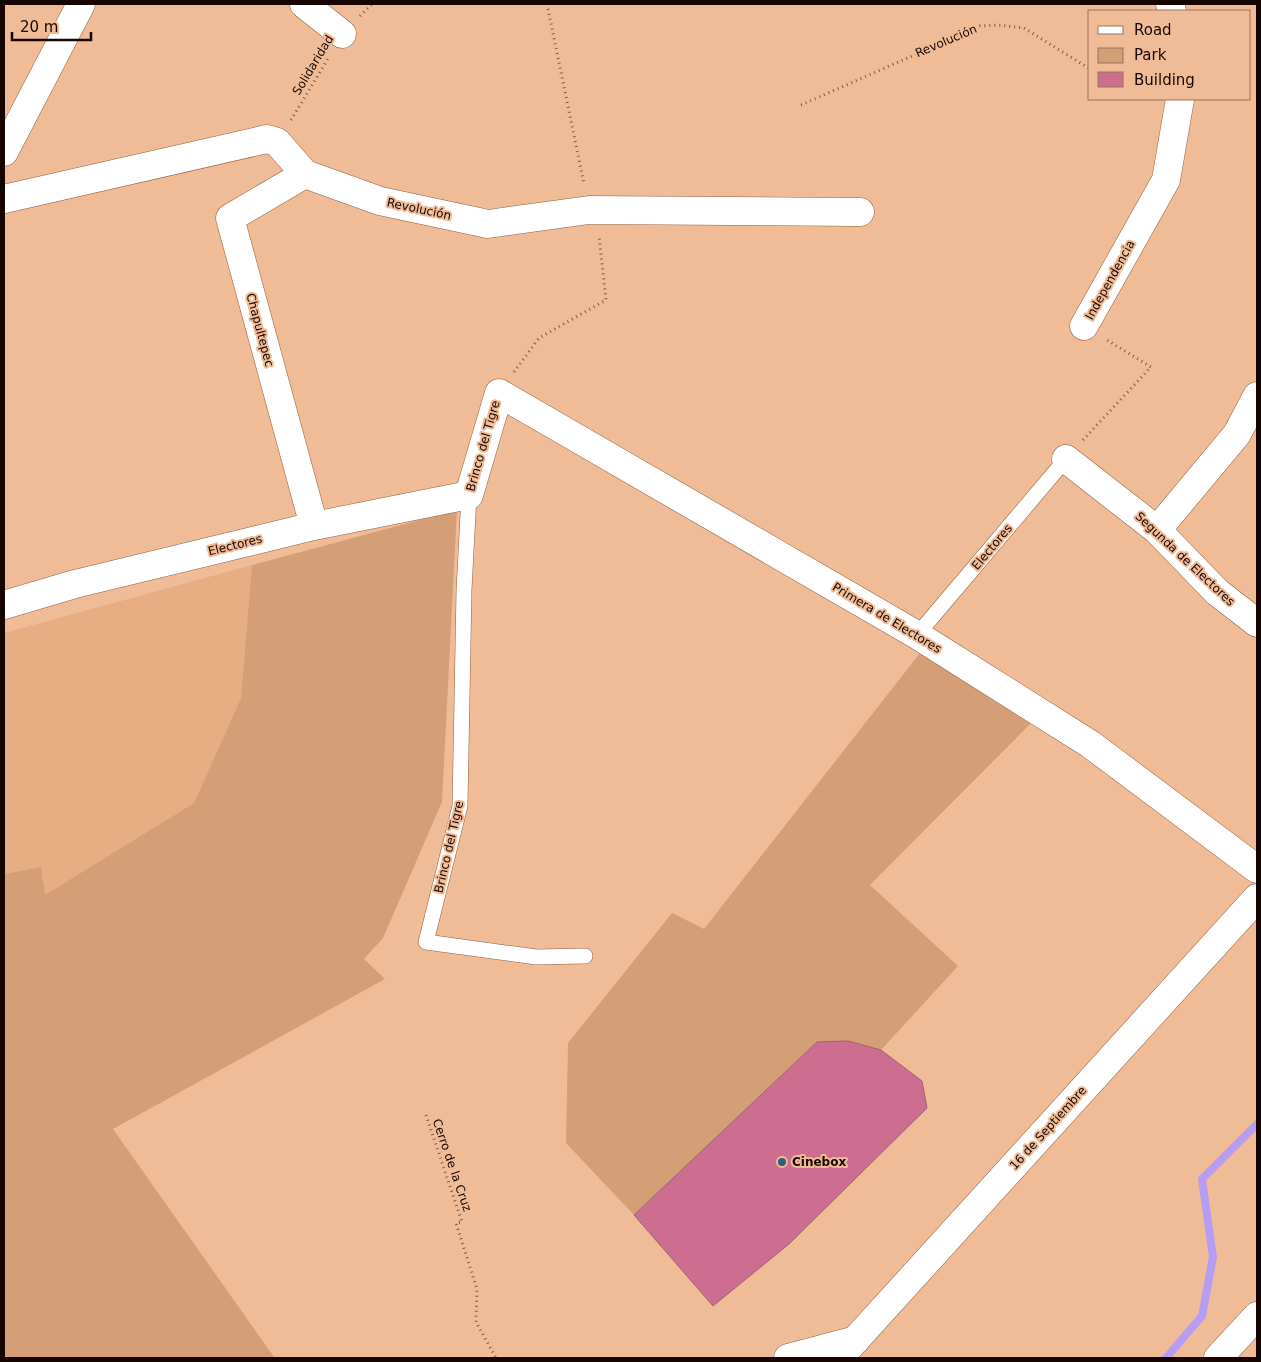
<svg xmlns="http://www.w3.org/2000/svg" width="1261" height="1362" font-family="'DejaVu Sans',sans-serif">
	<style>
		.built { fill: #e7ae84 }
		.green { fill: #d49e77 }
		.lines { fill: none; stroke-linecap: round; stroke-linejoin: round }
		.stream { stroke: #b79cf4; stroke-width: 8 }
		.building { fill: #cd6e91; stroke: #9b6376 }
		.lane-casing { stroke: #8d5f3c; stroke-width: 16 }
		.street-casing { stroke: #8d5f3c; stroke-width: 29 }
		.secondary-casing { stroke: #8d5f3c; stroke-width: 29 }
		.path { stroke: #7c5a46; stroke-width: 3; stroke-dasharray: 1 4; stroke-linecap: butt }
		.lane { stroke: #fff; stroke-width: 15 }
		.street { stroke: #fff; stroke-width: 28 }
		.secondary { stroke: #fff; stroke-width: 28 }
		.poi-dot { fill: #2e5f7d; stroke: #f0bc97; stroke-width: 2 }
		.labels { text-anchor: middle; stroke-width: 4; stroke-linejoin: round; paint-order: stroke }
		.street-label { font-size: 12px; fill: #170600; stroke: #f0bc97 }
		.poi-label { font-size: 12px; font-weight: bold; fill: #170600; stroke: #f0bc97; text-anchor: start }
	</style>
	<rect width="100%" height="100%" fill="#f0bc97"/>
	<path class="built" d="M252,565L241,698L194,803L44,896L41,867L4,874V633Z"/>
	<path class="green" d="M457,510L442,802L383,938L364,959L385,979L113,1129L274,1357L269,1358H4V874L41,867L45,895L194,803L241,698L252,565Z
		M920,653L1040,714L870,885L958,966L881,1050L817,1042L634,1215L566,1143L568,1043L672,913L704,929Z"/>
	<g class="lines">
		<path class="stream" d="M1166,1358L1202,1316L1213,1257L1202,1179L1257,1124"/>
	</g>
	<path class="building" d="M848,1041L881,1050L922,1081L927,1108L789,1244L713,1306L634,1215L817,1042Z"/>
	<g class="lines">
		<g class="lane-casing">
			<path id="lane" d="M469,495L464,590L460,806L426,942L536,957L585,956
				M917,635L1066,459"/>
		</g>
		<g class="street-casing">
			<path id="street" d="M304,4L342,34
				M1170,4L1172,11
				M4,152L81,4
				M305,174L230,218L314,526
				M4,199L267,139L277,142L305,174L380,201L488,224L589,210L860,212
				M1084,326L1166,180L1180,99
				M1066,459L1157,530L1217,592L1257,623
				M1157,530L1237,434L1257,396
				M4,605L75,584L314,526L469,495L499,393L917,635L1090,744L1257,869
				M1218,1358L1257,1316"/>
		</g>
		<g class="secondary-casing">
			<path id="secondary" d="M788,1358L856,1340
				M839,1358L1257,898"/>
		</g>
		<path class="path" d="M547,4L584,184
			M360,16L372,4
			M801,105L980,26L998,25L1024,28L1090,69
			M291,120L329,57
			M514,372L539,338L606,300L599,236
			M1083,440L1151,367L1107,340
			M426,1115L462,1222L456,1223L477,1289L476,1322L496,1358"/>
		<use href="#lane" class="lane"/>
		<use href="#street" class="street"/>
		<use href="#secondary" class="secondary"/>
	</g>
	<circle class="poi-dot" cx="782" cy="1162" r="5"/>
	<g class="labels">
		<g class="street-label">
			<text transform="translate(946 41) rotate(-23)" y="4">Revolución</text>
			<text transform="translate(313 65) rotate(-59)" y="4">Solidaridad</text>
			<text transform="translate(419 209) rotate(12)" y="4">Revolución</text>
			<text transform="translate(1110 280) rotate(-61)" y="4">Independencia</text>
			<text transform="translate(260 330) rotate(75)" y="4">Chapultepec</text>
			<text transform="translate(483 446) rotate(-74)" y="4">Brinco del Tigre</text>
			<text transform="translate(235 545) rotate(-14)" y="4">Electores</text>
			<text transform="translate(992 547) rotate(-50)" y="4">Electores</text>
			<text transform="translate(1185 559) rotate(43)" y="4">Segunda de Electores</text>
			<text transform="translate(887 618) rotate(31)" y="4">Primera de Electores</text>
			<text transform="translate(449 847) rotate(-77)" y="4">Brinco del Tigre</text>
			<text transform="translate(1048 1128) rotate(-48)" y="4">16 de Septiembre</text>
			<text transform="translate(452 1165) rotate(71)" y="4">Cerro de la Cruz</text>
		</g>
		<g class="poi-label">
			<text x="792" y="1166">Cinebox</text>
		</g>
	</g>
	<rect width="1261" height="1362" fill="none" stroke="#170600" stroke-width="10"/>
	<rect x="1088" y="10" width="162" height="90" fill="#f0bc97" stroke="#99735b"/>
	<rect x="1098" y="26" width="25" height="8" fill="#ffffff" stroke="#99735b"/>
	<text x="1134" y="35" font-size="15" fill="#170600">Road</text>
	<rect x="1098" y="48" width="25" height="15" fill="#d49e77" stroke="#99735b"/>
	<text x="1134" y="60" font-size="15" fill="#170600">Park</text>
	<rect x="1098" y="72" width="25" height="15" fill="#cd6e91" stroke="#99735b"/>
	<text x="1134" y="85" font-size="15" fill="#170600">Building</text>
	<path d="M12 32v8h79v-8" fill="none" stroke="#170600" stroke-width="2.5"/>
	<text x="20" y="32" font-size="15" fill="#170600" stroke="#f0bc97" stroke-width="4" paint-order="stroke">20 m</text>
</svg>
